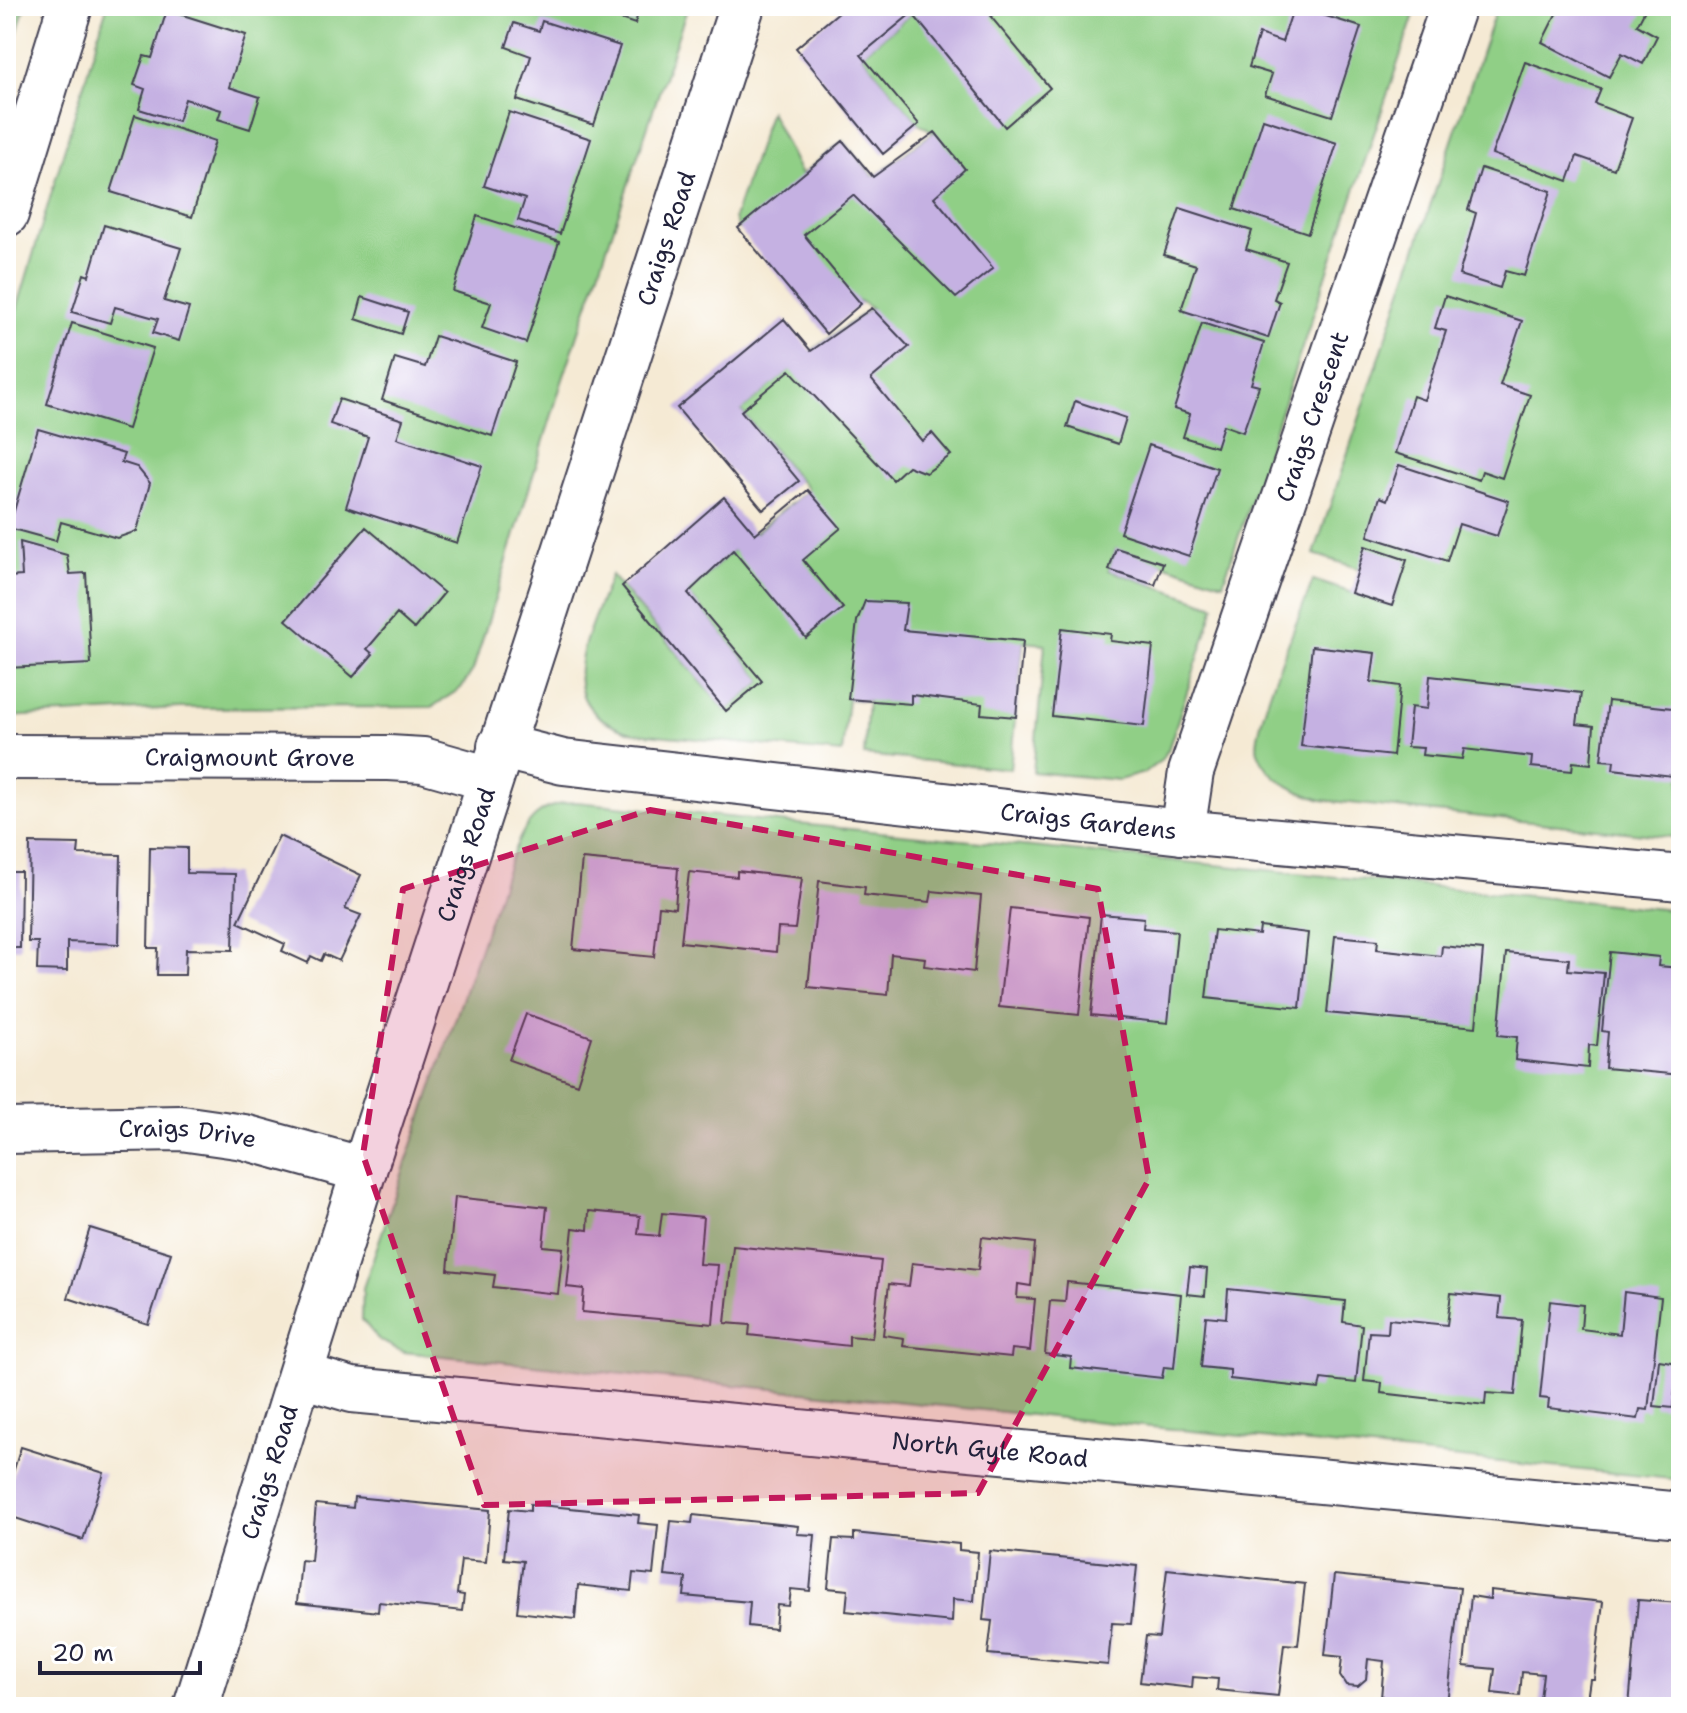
<svg xmlns="http://www.w3.org/2000/svg" width="1687" height="1713" font-family="'Shantell Sans',sans-serif">
	<style>
		.green { fill: #90cf86; stroke: #597860; stroke-width: 2 }
		.building { fill: #c5b1e2 }
		.lines { fill: none; stroke-linecap: round; stroke-linejoin: round }
		.street-casing { stroke: #424052; stroke-width: 48 }
		.street { stroke: #fff; stroke-width: 44 }
		.marked { fill: #c2185b; fill-opacity: 0.2; stroke: #c2185b; stroke-width: 6; stroke-dasharray: 16 10; stroke-linejoin: round }
		.labels { text-anchor: middle; stroke-width: 6; stroke-linejoin: round; paint-order: stroke }
		.street-label { font-size: 24px; fill: #22223b; stroke: #fff }
	</style>
	<rect width="100%" height="100%" fill="#fff"/>
	<filter id="ink" filterUnits="userSpaceOnUse"><feTurbulence type="fractalNoise" baseFrequency=".0125" numOctaves="2"/><feDisplacementMap in="SourceGraphic" scale="16" xChannelSelector="R" yChannelSelector="G"/><feConvolveMatrix kernelMatrix="1 2 1 2 8 2 1 2 1" color-interpolation-filters="sRGB"/></filter>
	<filter id="wash" filterUnits="userSpaceOnUse"><feTurbulence type="fractalNoise" baseFrequency=".006" numOctaves="4" result="noise"/><feDisplacementMap in="SourceGraphic" scale="32" xChannelSelector="R" yChannelSelector="G"/><feGaussianBlur stdDeviation="1.8" result="paint"/><feColorMatrix in="noise" values="0 0 0 0 0 0 0 0 0 0 0 0 0 0 0 0 0 1.4 0 .05"/><feComposite in="paint" operator="in"/></filter>
	<g filter="url(#wash)">
		<rect width="100%" height="100%" fill="#f5ead4"/>
		<path class="green" d="M6,6H25L6,70Z
			M107,6H688L562,382L473,670L461,688L432,707L180,708L6,717V346Z
			M921,6H1417L1223,583L1116,549L1109,570L1215,606L1168,750L1160,761L1144,773L1119,780L1033,772L1045,644L1023,642L1010,769L864,755L868,701L848,699L842,753L635,733C543,709 588,638 611,575L726,711L762,681L688,593L733,550L808,490L741,411L811,351L871,308L738,228L734,218L770,111L801,175L843,141L874,177L934,132L919,124L861,55Z
			M1497,6H1681V838L1321,800C1295,791 1268,780 1258,752C1250,730 1303,609 1313,580L1392,606L1400,582L1314,554Z
			M576,802L1681,911V1480L403,1352L379,1340L362,1320L363,1288L509,863C524,826 533,804 576,802Z"/>
		<g id="blocks">
			<path class="building" d="M582,6H640L635,24Z
				M846,6H1005L991,17L1050,88L1005,127L912,13L861,55L919,124L883,154L796,48Z
				M1294,6L1361,27L1332,116L1265,95L1272,74L1249,67L1259,34L1282,42Z
				M1560,6H1647L1637,25L1657,36L1643,64L1622,53L1609,77L1542,42Z
				M167,10L246,35L229,87L260,97L250,129L218,119L221,110L185,99L178,121L139,109L145,89L134,85L144,56L152,58Z
				M542,21L620,46L594,125L517,100L531,56L506,47L514,23L539,31Z
				M1525,62L1601,89L1595,104L1632,118L1614,169L1577,156L1568,181L1492,154Z
				M509,112L591,139L560,234L518,220L525,199L484,186Z
				M135,115L215,141L192,217L111,192Z
				M1263,119L1337,143L1308,233L1234,209Z
				M935,132L965,169L934,197L993,268L956,298L853,195L804,235L861,304L826,334L738,228L843,141L873,177Z
				M1481,168L1551,191L1524,276L1505,271L1500,288L1459,275L1476,213L1468,210Z
				M1180,208L1252,231L1246,249L1287,262L1274,299L1280,302L1268,338L1181,310L1196,265L1164,255Z
				M477,216L559,242L526,343L482,328L491,303L453,291Z
				M104,225L181,248L164,301L189,308L179,341L153,333L158,319L115,307L110,323L72,312L84,274L89,276Z
				M1445,296L1522,321L1500,385L1530,395L1502,478L1482,471L1479,480L1395,453L1413,396L1424,400L1446,331L1435,328Z
				M362,297L408,312L401,334L356,319Z
				M872,308L909,347L871,379L922,441L932,433L951,455L926,473L908,466L893,480L790,370L741,411L799,481L763,510L677,408L784,319L811,351Z
				M72,323L153,348L128,429L47,404Z
				M1202,323L1264,343L1251,384L1259,386L1243,432L1223,425L1216,447L1183,437L1190,414L1174,409Z
				M435,336L516,362L492,436L382,400L395,358L425,367Z
				M339,399L403,420L397,438L482,466L457,543L346,507L368,437L330,424Z
				M1075,401L1126,418L1118,444L1067,427Z
				M38,429L124,454L121,462L137,467L150,483L137,531L117,538L61,522L56,541L9,528Z
				M1149,445L1217,468L1189,556L1120,533Z
				M1399,465L1509,501L1497,536L1459,524L1447,561L1368,536L1380,497L1387,500Z
				M808,490L841,528L803,560L843,608L806,638L733,550L688,593L762,681L726,711L622,586L724,497L755,534Z
				M366,527L444,593L414,629L397,614L367,649L373,654L353,677L286,620Z
				M20,542L67,555L70,574L86,573L91,664L6,668V625L10,624L7,577L22,576Z
				M1365,546L1407,560L1392,606L1351,593Z
				M1116,548L1163,563L1155,585L1109,570Z
				M865,601L907,603L903,630L1023,641L1016,717L981,714L982,704L911,695V704L848,699L857,621Z
				M1062,628L1111,634L1110,641L1153,646L1144,726L1052,716Z
				M1312,646L1375,653L1371,682L1400,686L1393,756L1301,746Z
				M1430,676L1581,693L1577,724L1594,726L1591,764L1573,762L1572,771L1531,767L1532,757L1464,749L1462,759L1422,755L1423,748L1407,747L1411,707L1427,709Z
				M1608,701L1681,709V777L1613,769L1614,761L1601,760Z
				M279,836L361,875L345,909L361,915L339,961L324,954L321,961L311,956L308,963L282,951L285,944L238,922Z
				M30,843L79,844L78,854L121,855L119,944L67,942V971L37,970L38,942H28Z
				M150,847L187,848V873L235,874L233,950L186,949L185,975H157L158,948H148Z
				M582,859L678,868L675,908L659,906L654,957L573,949Z
				M737,871L802,878L795,929L778,928L776,952L681,942L689,872L737,877Z
				M6,872H21L20,948H6Z
				M819,881L865,887L864,895L930,902L932,891L981,896L974,972L924,966L925,958L891,954L888,995L808,987Z
				M1010,908L1089,917L1079,1015L999,1007Z
				M1101,914L1144,918L1143,928L1177,931L1168,1023L1091,1015Z
				M1260,927L1308,933L1300,1008L1206,998L1214,930L1259,935Z
				M1335,936L1378,940L1377,949L1441,956L1442,946L1483,950L1476,1027L1327,1013Z
				M1610,952L1659,957L1658,966L1681,968V1075L1605,1068L1608,1032L1602,1031Z
				M1506,953L1569,959L1568,970L1604,973L1597,1046L1589,1045L1588,1068L1515,1060L1517,1037L1498,1035Z
				M526,1014L592,1037L577,1084L509,1060Z
				M455,1197L547,1207L543,1246L563,1248L558,1294L493,1287L495,1275L448,1270Z
				M589,1211L640,1216L638,1234L659,1236L662,1213L703,1217L699,1264L718,1265L713,1324L582,1312L584,1289L567,1287L573,1228L588,1230Z
				M90,1228L171,1253L148,1324L68,1298Z
				M982,1237L1035,1243L1031,1286L1018,1284L1017,1298L1035,1299L1030,1351L1012,1349L1011,1357L903,1346L904,1338L883,1335L889,1284L909,1286L912,1263L978,1270Z
				M733,1246L881,1261L872,1338L849,1336V1346L749,1335L750,1325L725,1323Z
				M1190,1267L1207,1269L1205,1296L1187,1294Z
				M1067,1282L1181,1294L1174,1368L1164,1367L1162,1378L1070,1368L1071,1357L1045,1354L1050,1301L1065,1302Z
				M1228,1289L1345,1301L1343,1322L1362,1325L1356,1383L1321,1379L1319,1389L1230,1379V1370L1201,1367L1206,1316L1226,1318Z
				M1624,1292L1661,1297L1648,1410L1640,1409L1638,1419L1548,1408L1549,1399L1540,1398L1550,1301L1583,1305L1581,1329L1620,1334Z
				M1451,1293L1501,1298L1499,1318L1522,1320L1515,1395L1486,1393L1485,1405L1381,1393L1382,1383L1364,1381L1369,1332L1388,1333L1389,1319L1447,1325Z
				M1659,1360L1678,1363L1673,1408L1654,1406Z
				M21,1447L104,1473L83,1540L6,1515V1495Z
				M354,1497L490,1510L486,1562L461,1560L457,1594L464,1595L462,1611L379,1602L378,1612L297,1603L301,1560L311,1561L316,1504L353,1508Z
				M530,1504L639,1515L638,1523L658,1525L653,1575L633,1573L631,1591L578,1585L575,1619L517,1612L523,1561L504,1559L509,1509L530,1511Z
				M693,1515L798,1526L797,1534L815,1535L810,1591L791,1589L789,1606L777,1605L775,1629L748,1626L750,1602L684,1596L686,1578L665,1576L671,1521L692,1523Z
				M854,1533L959,1544V1550L978,1552L974,1601L953,1599L952,1622L846,1611L848,1590L828,1588L833,1539L854,1540Z
				M990,1551L1137,1566L1131,1624L1112,1623L1108,1665L988,1654L992,1621L983,1620Z
				M1167,1569L1305,1584L1298,1645L1284,1644L1278,1696L1217,1690L1218,1679L1193,1677L1192,1688L1140,1682L1146,1636L1159,1637Z
				M1334,1575L1460,1588L1447,1704L1381,1698L1384,1661L1368,1659L1366,1679L1358,1686L1346,1685L1340,1676L1342,1657L1325,1655Z
				M1490,1590L1603,1602L1594,1679H1590L1586,1707H1539L1543,1674L1522,1672L1520,1696L1492,1693L1495,1669L1464,1666L1471,1596L1490,1599Z
				M1638,1600L1681,1603V1707H1629Z"/>
		</g>
	</g>
	<g filter="url(#ink)">
		<use href="#blocks" fill-opacity="0" stroke="#424052" stroke-width="2"/>
		<g class="lines">
			<g class="street-casing">
				<g id="street">
					<path d="M6,214L70,6"/>
					<path id="s1" d="M500,746L563,762L1182,832L1681,878"/>
					<path id="s2" d="M6,757L389,758L423,760L490,779"/>
					<path id="s3" d="M1182,832L1191,772L1453,6"/>
					<path id="s4" d="M6,1131L181,1128L244,1137L364,1170"/>
					<path id="s5" d="M301,1375L352,1390L1681,1515"/>
					<path id="s6" d="M196,1707L364,1170L742,6"/>
				</g>
			</g>
			<use href="#street" class="street"/>
		</g>
	</g>
	<path class="marked" d="M650,810L1098,889L1149,1179L978,1493L484,1505L363,1155L403,889Z"/>
	<g class="labels">
		<g class="street-label">
			<text dy="8" stroke="none"><textPath href="#s6" startOffset="1542">Craigs Road</textPath></text>
			<text dy="8" stroke="none"><textPath href="#s3" startOffset="436">Craigs Crescent</textPath></text>
			<text dy="8" stroke="none"><textPath href="#s2" startOffset="244">Craigmount Grove</textPath></text>
			<text dy="8" stroke="none"><textPath href="#s1" startOffset="594">Craigs Gardens</textPath></text>
			<text dy="8" stroke="none"><textPath href="#s6" startOffset="894">Craigs Road</textPath></text>
			<text dy="8" stroke="none"><textPath href="#s4" startOffset="182">Craigs Drive</textPath></text>
			<text dy="8" stroke="none"><textPath href="#s5" startOffset="694">North Gyle Road</textPath></text>
			<text dy="8" stroke="none"><textPath href="#s6" startOffset="246">Craigs Road</textPath></text>
		</g>
	</g>
	<rect width="1687" height="1713" fill="none" stroke="#fff" stroke-width="32"/>
	<path d="M40 1661v12h160v-12" fill="none" stroke="#22223b" stroke-width="4"/>
	<text x="52" y="1661" font-size="24" fill="#22223b" stroke="#ffffff" stroke-width="6" paint-order="stroke">20 m</text>
</svg>
